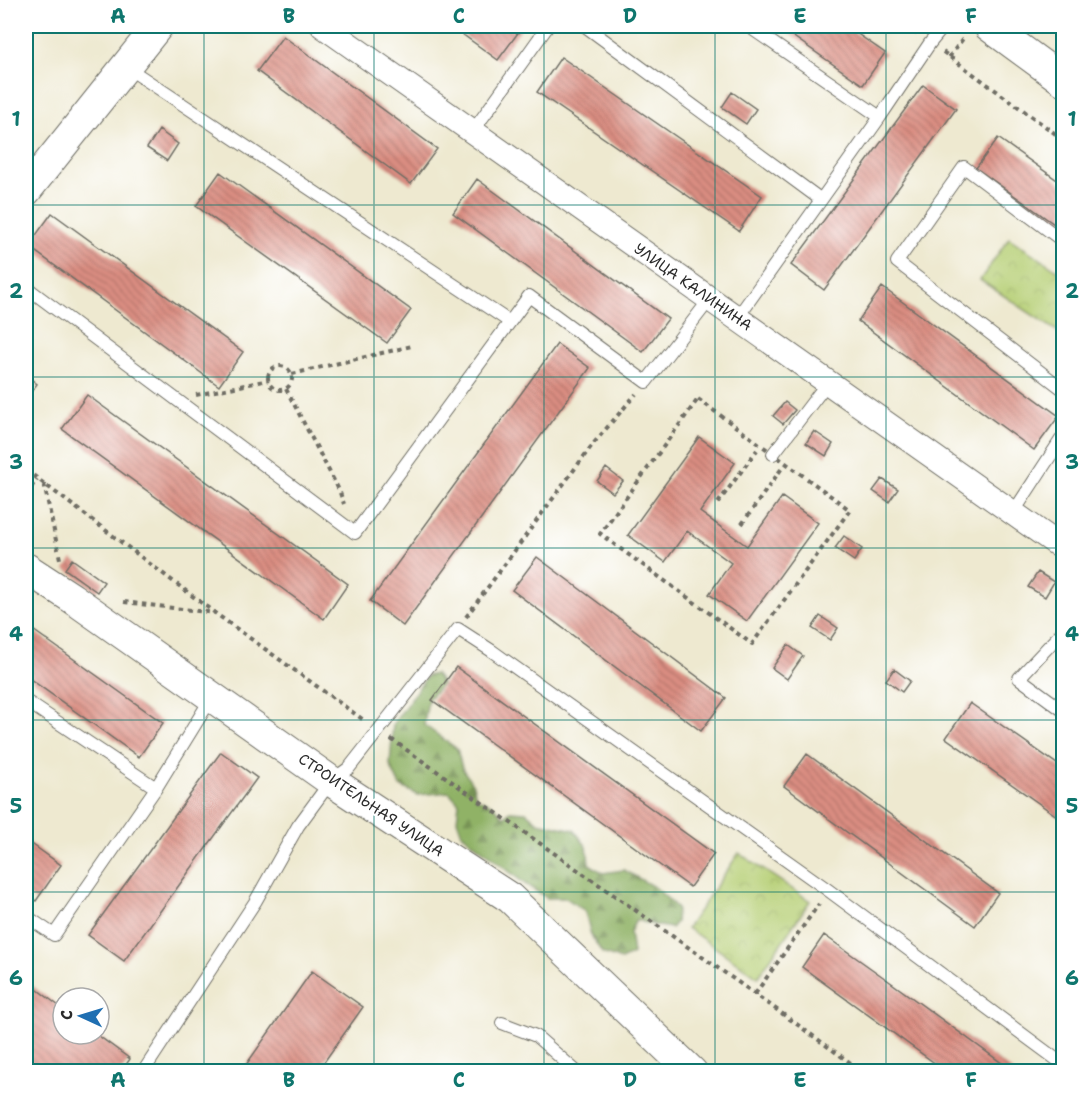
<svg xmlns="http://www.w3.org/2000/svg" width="1089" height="1097" font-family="'Shantell Sans',sans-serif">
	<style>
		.forest { fill: url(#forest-firs); stroke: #5e6e48; stroke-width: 1.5 }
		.park { fill: url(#park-crowns); stroke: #707d50; stroke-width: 1.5 }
		.building { fill: url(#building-back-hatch) }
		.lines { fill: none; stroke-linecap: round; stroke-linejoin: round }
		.service-casing { stroke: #6f6e65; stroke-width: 14 }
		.minor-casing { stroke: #6f6e65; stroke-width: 26 }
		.tertiary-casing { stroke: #6f6e65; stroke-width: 32 }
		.path { stroke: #6f6e65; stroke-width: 4; stroke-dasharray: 4.5 4.5; stroke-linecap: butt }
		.service { stroke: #fff; stroke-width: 12 }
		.minor { stroke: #fff; stroke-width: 24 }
		.tertiary { stroke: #fff; stroke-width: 30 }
		.grid { fill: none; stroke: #0f766e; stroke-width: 1.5; stroke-opacity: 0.55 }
		.labels { text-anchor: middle; stroke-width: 4.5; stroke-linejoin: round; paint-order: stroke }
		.street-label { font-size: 15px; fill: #2b2b2b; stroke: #fff }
		.neatline { fill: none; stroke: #0f766e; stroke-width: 2 }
		.grid-label { font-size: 20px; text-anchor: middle; font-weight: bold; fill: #0f766e }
	</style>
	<defs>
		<pattern id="forest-firs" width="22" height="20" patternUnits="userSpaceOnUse" patternTransform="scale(1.5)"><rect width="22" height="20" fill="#90b266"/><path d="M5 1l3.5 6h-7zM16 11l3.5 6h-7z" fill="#769154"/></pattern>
		<pattern id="park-crowns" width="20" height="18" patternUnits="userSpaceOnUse" patternTransform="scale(1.5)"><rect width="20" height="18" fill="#b6cf74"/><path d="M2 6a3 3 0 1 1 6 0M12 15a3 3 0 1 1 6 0" fill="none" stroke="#9db265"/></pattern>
		<pattern id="building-back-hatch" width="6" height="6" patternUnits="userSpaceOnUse" patternTransform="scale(1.5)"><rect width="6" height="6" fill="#da8d81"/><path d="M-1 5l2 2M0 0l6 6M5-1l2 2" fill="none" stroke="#b1736a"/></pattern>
	</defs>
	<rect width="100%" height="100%" fill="#fff"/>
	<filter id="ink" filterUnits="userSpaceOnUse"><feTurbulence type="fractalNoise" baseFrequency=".0167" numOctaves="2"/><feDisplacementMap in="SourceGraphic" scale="12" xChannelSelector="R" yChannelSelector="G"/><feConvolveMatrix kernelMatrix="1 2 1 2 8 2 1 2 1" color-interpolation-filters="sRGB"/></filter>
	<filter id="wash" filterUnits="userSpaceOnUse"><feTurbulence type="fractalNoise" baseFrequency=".008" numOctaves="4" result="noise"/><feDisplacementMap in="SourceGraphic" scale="24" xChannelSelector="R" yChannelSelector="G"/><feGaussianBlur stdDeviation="1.35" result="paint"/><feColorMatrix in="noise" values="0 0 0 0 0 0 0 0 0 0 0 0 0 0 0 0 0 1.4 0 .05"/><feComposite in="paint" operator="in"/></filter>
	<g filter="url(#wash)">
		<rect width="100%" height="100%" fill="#eee9d0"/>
		<path class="forest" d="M435,674L442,684L428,699L424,725L457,749L462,768L473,785L476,798L493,805L504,817L510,811L526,812L538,822L574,830L587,847L589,864L603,873L624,870L656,888L677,908L676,922L671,928L654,925L636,920L630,932L633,954L621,960L602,953L591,935L585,911L566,898H547L525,884L462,834L457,820L459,803L449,792L418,795L400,786L390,765L393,724L427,676Z"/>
		<path class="park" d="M1009,238L1063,274V335L980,280Z
			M739,853L810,901L758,977L687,928Z"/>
		<g id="blocks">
			<path class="building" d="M451,26H523L498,60Z
				M778,26H846L885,53L863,85Z
				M283,36L437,149L411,184L257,71Z
				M561,57L762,196L739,231L537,92Z
				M923,85L956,109L824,290L791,265Z
				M732,92L756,109L746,124L722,107Z
				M159,130L178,144L167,161L147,148Z
				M998,138L1064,185V231L976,168Z
				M220,172L411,310L387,343L196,206Z
				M477,179L668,319L643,352L453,213Z
				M52,213L243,352L219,386L28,246Z
				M882,287L1059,416L1034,450L858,321Z
				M557,344L590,368L403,626L370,601Z
				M26,375L37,384L26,399Z
				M87,395L348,584L324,619L62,429Z
				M785,402L795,410L783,424L773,416Z
				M814,431L833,444L826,456L806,443Z
				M699,437L735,463L700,512L747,546L782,497L818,523L747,621L709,594L731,563L687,531L665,562L628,535Z
				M606,468L623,481L613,493L597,481Z
				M882,479L898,489L889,502L873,491Z
				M844,536L862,549L854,561L835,548Z
				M537,557L726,698L701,731L512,590Z
				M72,559L104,582L97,592L65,569Z
				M1038,572L1054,582L1045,597L1028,587Z
				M820,616L838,628L830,640L812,628Z
				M26,625L163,723L139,757L26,676Z
				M788,645L803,656L787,679L772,668Z
				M456,667L714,854L690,887L432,700Z
				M894,669L910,681L902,692L886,680Z
				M970,703L1064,769V821L946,738Z
				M221,752L257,778L124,961L88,935Z
				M807,754L998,893L975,926L784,786Z
				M26,840L61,865L36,901L26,894Z
				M824,935L893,984L1014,1072H947L802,967Z
				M312,971L363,1007L317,1072H241Z
				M26,981L63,1009V1034H96L130,1059L121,1072H26Z"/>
		</g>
	</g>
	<g filter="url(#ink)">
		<use href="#blocks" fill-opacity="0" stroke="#6f6e65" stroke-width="1.5"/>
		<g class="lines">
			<g class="service-casing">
				<path id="service" d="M585,26L820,199
					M748,26L880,117
					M125,66L510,322
					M473,131L548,26
					M1064,242L964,167L897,262L1064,390
					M26,287L355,533L529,296L646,382L710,299
					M737,318L880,117L930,43L944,26
					M773,454L828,382
					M1013,513L1064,435
					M1064,630L1019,678L1064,711
					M26,701L156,788
					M26,916L54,935L156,788L212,697
					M502,1023L536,1036L577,1072
					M143,1072L255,902L298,826L331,781L349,768L458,629L492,651L828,890L1064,1065"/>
			</g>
			<g class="minor-casing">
				<path id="minor" d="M323,26L1064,549"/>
			</g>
			<g class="tertiary-casing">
				<path id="tertiary" d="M989,26L1064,81
					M26,191L158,26
					M26,568L72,598L331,781L510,898L692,1072"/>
			</g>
			<path class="path" d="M906,26L917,34
				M943,52L1064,140
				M949,57L965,36
				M268 378a12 12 0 1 1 24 0a12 12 0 1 1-24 0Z
				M292,374L412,346
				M286,389L339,490L344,504
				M196,395L269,380
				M698,399L850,510L752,644L600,534Z
				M26,470L215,613L365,721
				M44,484L60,559
				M26,495L37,479
				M718,503L757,450
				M742,524L782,468
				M124,602L215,613
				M466,617L593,444L636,394
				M391,739L755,994L863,1072
				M755,994L819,904"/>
			<use href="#service" class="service"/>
			<use href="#minor" class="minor"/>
			<use href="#tertiary" class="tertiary"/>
		</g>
	</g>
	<path class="grid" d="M204,26V1072M374,26V1072M544,26V1072M715,26V1072M886,26V1072M26,205H1064M26,377H1064M26,548H1064M26,720H1064M26,892H1064"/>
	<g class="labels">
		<g class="street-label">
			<text transform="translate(693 287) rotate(35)" y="5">УЛИЦА КАЛИНИНА</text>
			<text transform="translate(371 805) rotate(34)" y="5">СТРОИТЕЛЬНАЯ УЛИЦА</text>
		</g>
	</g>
	<rect width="1089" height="1097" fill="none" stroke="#fff" stroke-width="66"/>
	<g transform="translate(81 1016) rotate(274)"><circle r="28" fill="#ffffff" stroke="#aaaaaa" stroke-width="1.5"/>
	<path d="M0-4.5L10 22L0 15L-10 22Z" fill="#1f6fb2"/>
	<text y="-9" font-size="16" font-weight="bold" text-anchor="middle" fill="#2b2b2b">С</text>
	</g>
	<rect x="33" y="33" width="1023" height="1031" class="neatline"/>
	<g class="grid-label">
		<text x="118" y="23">A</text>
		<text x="289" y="23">B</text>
		<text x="459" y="23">C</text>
		<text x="630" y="23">D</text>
		<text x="800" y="23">E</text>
		<text x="971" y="23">F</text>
		<text x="16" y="126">1</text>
		<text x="1072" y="126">1</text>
		<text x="16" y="298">2</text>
		<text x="1072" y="298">2</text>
		<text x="16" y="469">3</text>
		<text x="1072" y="469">3</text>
		<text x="16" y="641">4</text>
		<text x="1072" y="641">4</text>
		<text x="16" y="813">5</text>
		<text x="1072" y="813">5</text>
		<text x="16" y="985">6</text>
		<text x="1072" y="985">6</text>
		<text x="118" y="1087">A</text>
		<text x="289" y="1087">B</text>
		<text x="459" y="1087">C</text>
		<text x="630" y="1087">D</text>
		<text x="800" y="1087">E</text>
		<text x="971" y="1087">F</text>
	</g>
</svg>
